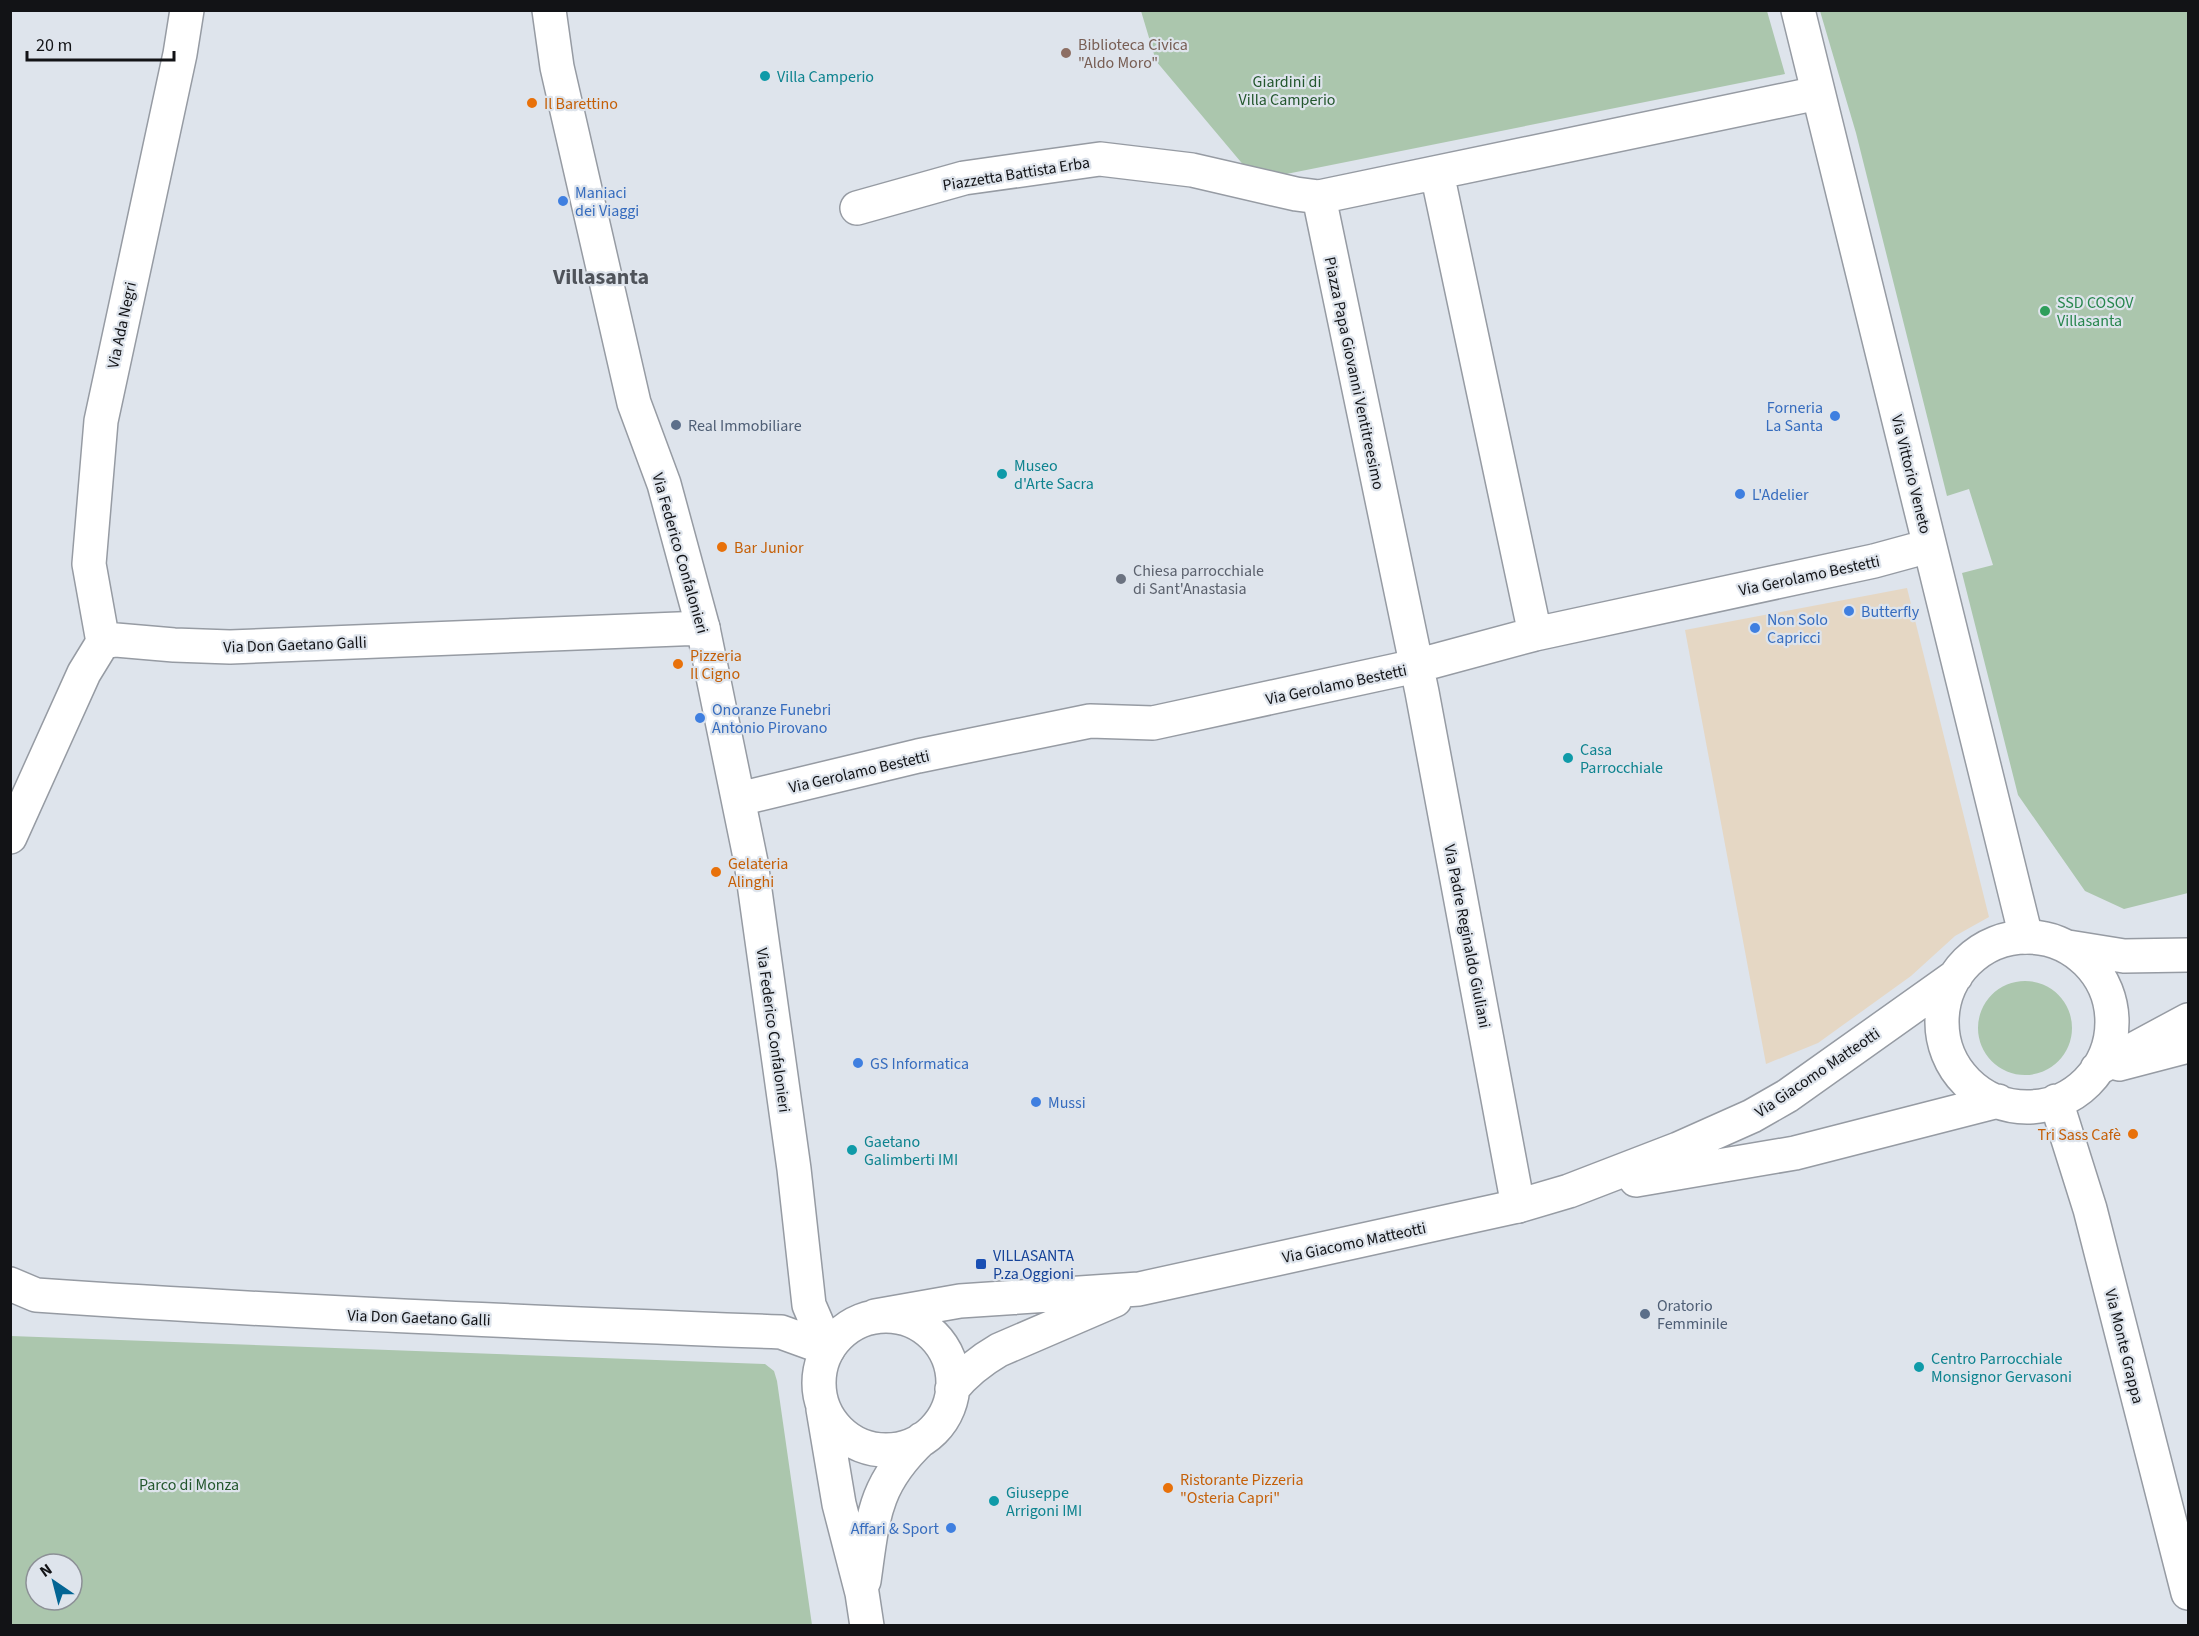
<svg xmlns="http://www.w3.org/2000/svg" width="2199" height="1636" font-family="'Source Sans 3',sans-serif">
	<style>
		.commercial { fill: #e5d7c4 }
		.green { fill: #abc6ad; fill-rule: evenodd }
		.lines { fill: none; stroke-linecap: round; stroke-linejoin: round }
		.pedestrian-casing { stroke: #969ba3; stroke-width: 36 }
		.minor-casing { stroke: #969ba3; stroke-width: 36 }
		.tertiary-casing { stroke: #969ba3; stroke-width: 36 }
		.pedestrian { stroke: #fff; stroke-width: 33 }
		.minor { stroke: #fff; stroke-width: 33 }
		.tertiary { stroke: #fff; stroke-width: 33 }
		.education-dot { fill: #8d6e63; stroke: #dee4ec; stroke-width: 2 }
		.culture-dot { fill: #0f9aa8; stroke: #dee4ec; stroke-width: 2 }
		.food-dot { fill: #e8710a; stroke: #dee4ec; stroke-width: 2 }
		.shop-dot { fill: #3f7fe0; stroke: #dee4ec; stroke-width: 2 }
		.leisure-dot { fill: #2e9e5b; stroke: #dee4ec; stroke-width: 2 }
		.service-dot { fill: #5c6f8a; stroke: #dee4ec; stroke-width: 2 }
		.worship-dot { fill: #6b7280; stroke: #dee4ec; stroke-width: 2 }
		.transit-dot { fill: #1a4fb4; stroke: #dee4ec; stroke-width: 2 }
		.labels { text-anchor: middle; stroke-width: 4.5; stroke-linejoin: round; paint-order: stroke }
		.education-label { font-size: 16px; fill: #785e54; stroke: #dee4ec; text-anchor: start }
		.culture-label { font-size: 16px; fill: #0d838f; stroke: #dee4ec; text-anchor: start }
		.park-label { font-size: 16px; fill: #23572d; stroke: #dee4ec }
		.food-label { font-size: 16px; fill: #c56008; stroke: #dee4ec; text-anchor: start }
		.street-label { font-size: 16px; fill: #121316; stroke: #dee4ec }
		.shop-label { font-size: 16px; fill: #366cbe; stroke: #dee4ec; text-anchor: start }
		.leisure-label { font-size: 16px; fill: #27864d; stroke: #dee4ec; text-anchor: start }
		.service-label { font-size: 16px; fill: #4e5e75; stroke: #dee4ec; text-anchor: start }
		.worship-label { font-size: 16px; fill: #5b616d; stroke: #dee4ec; text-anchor: start }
		.transit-label { font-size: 16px; fill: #164399; stroke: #dee4ec; text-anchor: start }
		.district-label { font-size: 22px; font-weight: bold; fill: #4f535a; stroke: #dee4ec }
	</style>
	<rect width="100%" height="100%" fill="#dee4ec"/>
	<path class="commercial" d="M1907,588L1989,917L1955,936L1911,976L1818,1043L1766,1064L1685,630Z"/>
	<path class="green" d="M1141,11H1767L1785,74L1256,180L1156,61Z
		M1820,11H2188V893L2124,909L2085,891L2018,795L1962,573L1993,565L1969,489L1947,496L1856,133Z
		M1978 1028a47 47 0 1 1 94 0a47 47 0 1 1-94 0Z
		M11,1336L765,1364L774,1371L777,1381L812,1625H11ZM36,1564H72V1600H36Z"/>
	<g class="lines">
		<g class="pedestrian-casing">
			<path id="pedestrian" d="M549,10L557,67L634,403L664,484L703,628
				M739,799L918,756L1090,721L1153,723L1416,666"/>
		</g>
		<g class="minor-casing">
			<path id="minor" d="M1798,10L2026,937
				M1437,173L1535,634
				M857,208L964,178L1100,159L1192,170L1296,194L1319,197
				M103,642L89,564L101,421L180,54L187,10
				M1416,666L1535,634L1874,561L1929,546
				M10,837L84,673L103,642L116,640L174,645L230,647L703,628L751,862L794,1169L809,1305L828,1349
				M2119,1064L2188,1046
				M1518,1206L1422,692L1319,197L1818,93
				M10,1284L36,1295C284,1312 532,1322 781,1332L828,1349"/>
		</g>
		<g class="tertiary-casing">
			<path id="tertiary" d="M1942 1022a85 85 0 1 1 170 0a85 85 0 1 1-170 0Z
				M2068,947L2124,956L2188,955
				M2097,1069L2188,1020
				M2056,1101L2090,1209L2188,1593
				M1636,1180L1795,1153L1998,1101
				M875,1316L960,1301L1139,1289L1518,1206L1569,1191L1678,1149L1752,1116L1787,1096L1956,976
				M819 1383a67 67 0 1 1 134 0a67 67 0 1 1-134 0Z
				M952,1389C966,1372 980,1361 999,1350L1115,1300
				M823,1409L839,1504L862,1593L867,1626
				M864,1581C873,1518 873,1485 922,1439"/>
		</g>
		<use href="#pedestrian" class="pedestrian"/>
		<use href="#minor" class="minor"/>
		<use href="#tertiary" class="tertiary"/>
	</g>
	<circle class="education-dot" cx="1066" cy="53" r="6"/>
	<g class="culture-dot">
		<circle cx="765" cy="76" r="6"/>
		<circle cx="1002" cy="474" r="6"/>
		<circle cx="1568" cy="758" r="6"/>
		<circle cx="852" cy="1150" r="6"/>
		<circle cx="1919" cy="1367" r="6"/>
		<circle cx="994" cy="1501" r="6"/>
	</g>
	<g class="food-dot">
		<circle cx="532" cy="103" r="6"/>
		<circle cx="722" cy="547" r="6"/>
		<circle cx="678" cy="664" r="6"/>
		<circle cx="716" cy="872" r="6"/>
		<circle cx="2133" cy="1134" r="6"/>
		<circle cx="1168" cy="1488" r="6"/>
	</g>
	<g class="shop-dot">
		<circle cx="563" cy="201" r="6"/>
		<circle cx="1835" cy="416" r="6"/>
		<circle cx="1740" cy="494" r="6"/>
		<circle cx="1849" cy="611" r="6"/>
		<circle cx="1755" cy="628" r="6"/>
		<circle cx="700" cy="718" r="6"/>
		<circle cx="858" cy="1063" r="6"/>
		<circle cx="1036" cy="1102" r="6"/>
		<circle cx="951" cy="1528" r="6"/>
	</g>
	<circle class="leisure-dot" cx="2045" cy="311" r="6"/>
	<g class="service-dot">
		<circle cx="676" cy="425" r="6"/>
		<circle cx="1645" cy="1314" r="6"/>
	</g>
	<circle class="worship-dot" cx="1121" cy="579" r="6"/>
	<rect class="transit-dot" x="975" y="1258" width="12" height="12" rx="3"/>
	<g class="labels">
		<g class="education-label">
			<text x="1078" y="50">Biblioteca Civica<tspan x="1078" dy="18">"Aldo Moro"</tspan></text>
		</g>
		<g class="culture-label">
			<text x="777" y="82">Villa Camperio</text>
			<text x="1014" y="471">Museo<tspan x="1014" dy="18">d'Arte Sacra</tspan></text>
			<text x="1580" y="755">Casa<tspan x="1580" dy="18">Parrocchiale</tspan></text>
			<text x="864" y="1147">Gaetano<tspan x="864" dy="18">Galimberti IMI</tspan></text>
			<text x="1931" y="1364">Centro Parrocchiale<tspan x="1931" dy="18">Monsignor Gervasoni</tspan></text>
			<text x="1006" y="1498">Giuseppe<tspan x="1006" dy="18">Arrigoni IMI</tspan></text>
		</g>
		<g class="park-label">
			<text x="1287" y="87">Giardini di<tspan x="1287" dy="18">Villa Camperio</tspan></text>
			<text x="189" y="1490">Parco di Monza</text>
		</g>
		<g class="food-label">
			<text x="544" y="109">Il Barettino</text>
			<text x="734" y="553">Bar Junior</text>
			<text x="690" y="661">Pizzeria<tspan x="690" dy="18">Il Cigno</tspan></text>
			<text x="728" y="869">Gelateria<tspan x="728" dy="18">Alinghi</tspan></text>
			<text x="2121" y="1140" text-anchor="end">Tri Sass Cafè</text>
			<text x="1180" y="1485">Ristorante Pizzeria<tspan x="1180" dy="18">"Osteria Capri"</tspan></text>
		</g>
		<g class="street-label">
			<text transform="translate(1016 173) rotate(-9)" y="6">Piazzetta Battista Erba</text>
			<text transform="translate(121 325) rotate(-78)" y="6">Via Ada Negri</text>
			<text transform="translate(1355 373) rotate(78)" y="6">Piazza Papa Giovanni Ventitreesimo</text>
			<text transform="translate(1912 474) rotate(76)" y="6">Via Vittorio Veneto</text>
			<text transform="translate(681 553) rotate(74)" y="6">Via Federico Confalonieri</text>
			<text transform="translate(1809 575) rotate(-12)" y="6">Via Gerolamo Bestetti</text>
			<text transform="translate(295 644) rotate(-2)" y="6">Via Don Gaetano Galli</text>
			<text transform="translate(1336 684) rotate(-12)" y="6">Via Gerolamo Bestetti</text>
			<text transform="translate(859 771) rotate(-13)" y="6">Via Gerolamo Bestetti</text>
			<text transform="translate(1468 936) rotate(79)" y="6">Via Padre Reginaldo Giuliani</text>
			<text transform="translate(774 1030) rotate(82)" y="6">Via Federico Confalonieri</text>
			<text transform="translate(1817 1072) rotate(-34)" y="6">Via Giacomo Matteotti</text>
			<text transform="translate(1354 1242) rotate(-12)" y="6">Via Giacomo Matteotti</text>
			<text transform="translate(419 1317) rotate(2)" y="6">Via Don Gaetano Galli</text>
			<text transform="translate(2125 1346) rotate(76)" y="6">Via Monte Grappa</text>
		</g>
		<g class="shop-label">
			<text x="575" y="198">Maniaci<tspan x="575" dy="18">dei Viaggi</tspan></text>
			<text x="1823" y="413" text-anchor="end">Forneria<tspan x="1823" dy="18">La Santa</tspan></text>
			<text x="1752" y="500">L'Adelier</text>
			<text x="1861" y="617">Butterfly</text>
			<text x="1767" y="625">Non Solo<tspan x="1767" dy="18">Capricci</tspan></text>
			<text x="712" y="715">Onoranze Funebri<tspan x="712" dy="18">Antonio Pirovano</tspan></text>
			<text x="870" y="1069">GS Informatica</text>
			<text x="1048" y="1108">Mussi</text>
			<text x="939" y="1534" text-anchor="end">Affari &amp; Sport</text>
		</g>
		<g class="leisure-label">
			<text x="2057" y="308">SSD COSOV<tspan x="2057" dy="18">Villasanta</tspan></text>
		</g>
		<g class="service-label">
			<text x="688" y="431">Real Immobiliare</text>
			<text x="1657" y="1311">Oratorio<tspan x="1657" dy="18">Femminile</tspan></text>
		</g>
		<g class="worship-label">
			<text x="1133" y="576">Chiesa parrocchiale<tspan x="1133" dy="18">di Sant'Anastasia</tspan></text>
		</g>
		<g class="transit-label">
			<text x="993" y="1261">VILLASANTA<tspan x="993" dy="18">P.za Oggioni</tspan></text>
		</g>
		<g class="district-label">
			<text x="601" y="284">Villasanta</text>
		</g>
	</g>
	<rect width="2199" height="1636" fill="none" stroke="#121316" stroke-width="24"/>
	<g transform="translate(54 1582) rotate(325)"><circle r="28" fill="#dee4ec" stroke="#8c9096" stroke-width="1.5"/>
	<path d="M0-4.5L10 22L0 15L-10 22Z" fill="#036594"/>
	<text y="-9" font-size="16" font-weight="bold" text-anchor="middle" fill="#121316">N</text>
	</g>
	<path d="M27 51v9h147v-9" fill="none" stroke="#121316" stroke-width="3"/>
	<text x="36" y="51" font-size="18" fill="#121316" stroke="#dee4ec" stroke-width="4.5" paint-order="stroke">20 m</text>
</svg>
